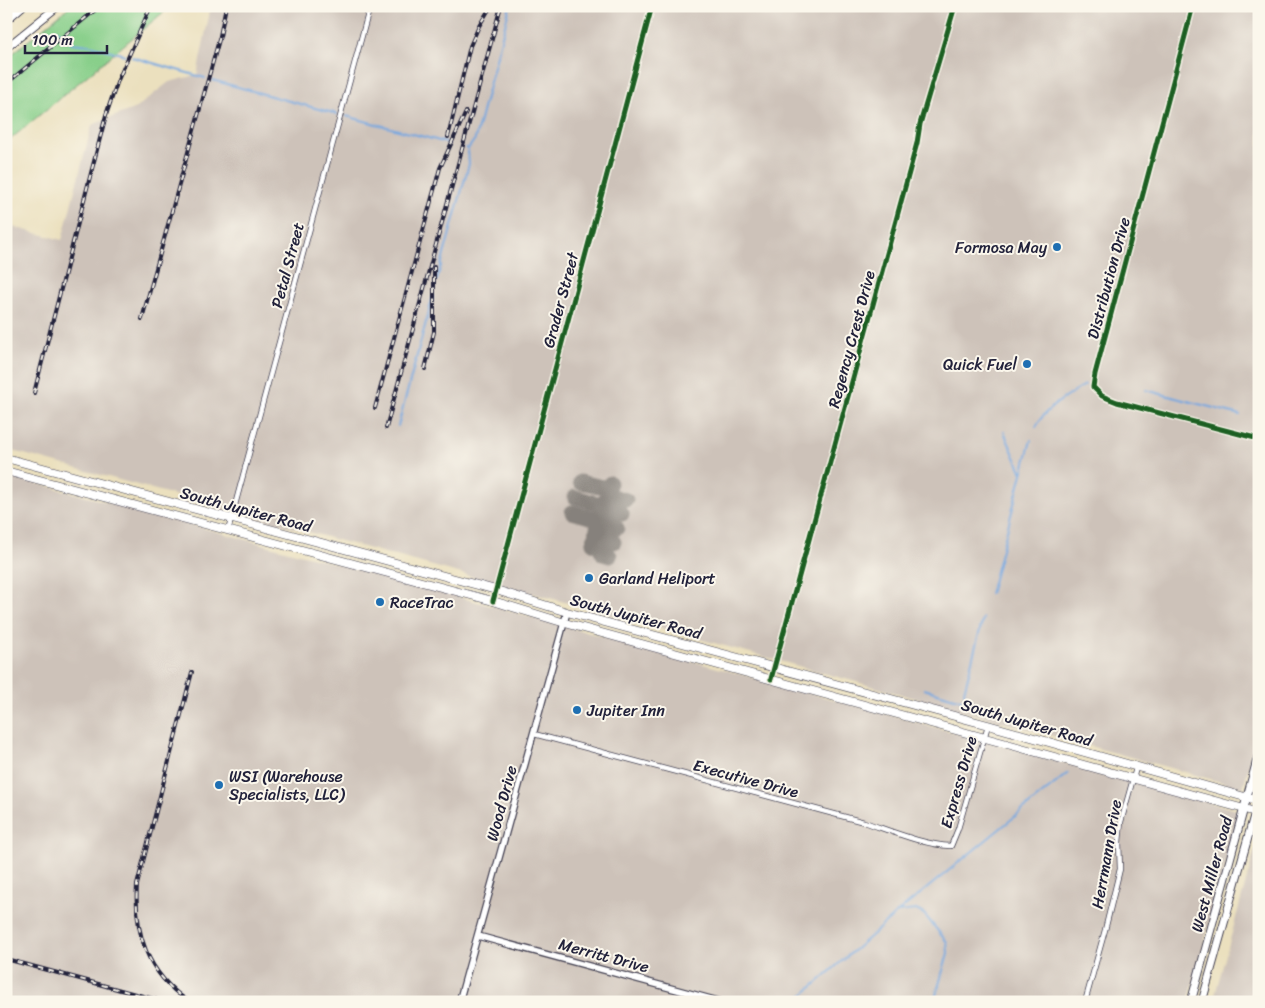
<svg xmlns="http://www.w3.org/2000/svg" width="1265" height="1008" font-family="Sriracha,sans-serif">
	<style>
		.industrial { fill: #cdc2b9 }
		.green { fill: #88cf8a; stroke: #557862 }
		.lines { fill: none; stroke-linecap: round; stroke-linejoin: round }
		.stream { stroke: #74a7e0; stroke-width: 2 }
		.taxiway { stroke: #86817c; stroke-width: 15 }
		.minor-casing { stroke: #403e4f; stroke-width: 6 }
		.tertiary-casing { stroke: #403e4f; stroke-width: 8 }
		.secondary-casing { stroke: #403e4f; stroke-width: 9 }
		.primary-casing { stroke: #403e4f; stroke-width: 9 }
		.motorway-casing { stroke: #403e4f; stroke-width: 11 }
		.minor { stroke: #fff; stroke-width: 4.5 }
		.tertiary { stroke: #fff; stroke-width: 5.5 }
		.secondary { stroke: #fff; stroke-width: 7 }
		.primary { stroke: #fff; stroke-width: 8 }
		.motorway { stroke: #fff; stroke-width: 9 }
		.rail-casing { stroke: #22223b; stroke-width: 4 }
		.rail { stroke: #fbf7ec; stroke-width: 2; stroke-dasharray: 5.5; stroke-linecap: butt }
		.cycleway-casing { stroke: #fbf7ec; stroke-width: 8 }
		.cycleway { stroke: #1b5e20; stroke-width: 5 }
		.poi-dot { fill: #1f6fb2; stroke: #fbf7ec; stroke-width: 2 }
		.labels { text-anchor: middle; stroke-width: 4; stroke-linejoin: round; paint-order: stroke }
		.poi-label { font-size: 16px; fill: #22223b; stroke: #fbf7ec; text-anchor: start }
		.street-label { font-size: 16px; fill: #22223b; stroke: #fbf7ec }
	</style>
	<rect width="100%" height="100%" fill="#fbf7ec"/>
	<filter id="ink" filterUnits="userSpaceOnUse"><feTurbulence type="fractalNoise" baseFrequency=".02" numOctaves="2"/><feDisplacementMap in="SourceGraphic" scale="10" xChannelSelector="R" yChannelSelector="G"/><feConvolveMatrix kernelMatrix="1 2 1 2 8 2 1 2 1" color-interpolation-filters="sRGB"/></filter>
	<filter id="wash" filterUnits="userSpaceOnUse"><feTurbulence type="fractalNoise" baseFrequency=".0096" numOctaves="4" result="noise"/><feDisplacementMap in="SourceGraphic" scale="20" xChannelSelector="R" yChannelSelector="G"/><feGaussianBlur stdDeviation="1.12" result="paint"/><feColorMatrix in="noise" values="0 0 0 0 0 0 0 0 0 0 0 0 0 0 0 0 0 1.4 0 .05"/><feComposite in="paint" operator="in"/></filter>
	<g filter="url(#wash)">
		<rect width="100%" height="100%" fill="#ebe0be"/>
		<path class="industrial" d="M211,6H1259V727L1243,788L6,449V225L62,240L92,125L136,108L169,82L197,75Z
			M6,475L433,590L1240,811L1188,1002H6Z
			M1259,834V1002H1213Z"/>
		<path class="green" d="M70,6H171L6,143V59Z"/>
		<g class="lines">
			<path class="stream" d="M36,38L41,40L50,31L57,30L62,33
				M67,38L71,43L90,45L125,55
				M132,57L205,78
				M212,80L337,114
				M346,116L447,143
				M466,148L468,149L475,139L510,6
				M437,280L469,164L468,150
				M1146,390L1240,415
				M398,426L433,296
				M1036,427C1044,408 1068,396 1085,385
				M1004,432L1022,473
				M990,594L1031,440
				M983,618L964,692C968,702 975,703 984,706
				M924,689L972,703
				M898,912L916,910L924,914L947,942L948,953L934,1002
				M795,1002L898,912L1068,773"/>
			<path class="taxiway" d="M580,482L608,488
				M606,493L608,495L626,500
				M575,497L600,504L604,503
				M603,507L604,509L622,514
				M572,512L597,519L600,518
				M599,521L601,523L617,528
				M595,535L597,537L614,542
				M610,556L603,554L599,546L593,543L609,485L610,483"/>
		</g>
	</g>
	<g filter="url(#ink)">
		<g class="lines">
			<g class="minor-casing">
				<path id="minor" d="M1193,6L1095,374L1093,387L1102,396L1117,402L1259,439
					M228,531L370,6
					M493,601L652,6
					M771,679L917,143L920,124L955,6
					M534,734L864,822C891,831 924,845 951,846L958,829L988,725
					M1085,1002L1105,930L1120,869L1119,842L1121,822L1136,768"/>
			</g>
			<g class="tertiary-casing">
				<path id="tertiary" d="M478,936L722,1002
					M459,1002L567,612"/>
			</g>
			<g class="secondary-casing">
				<path id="secondary" d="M6,48L58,6
					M1191,1002L1259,753
					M1202,1002L1259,798"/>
			</g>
			<g class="primary-casing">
				<path id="primary" d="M6,458L496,590L567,612L988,725L1259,801
					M6,471L493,601L565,623L1259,813"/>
			</g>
			<g class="motorway-casing">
				<path id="motorway" d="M6,19L21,6"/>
			</g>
			<use href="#minor" class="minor"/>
			<use href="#tertiary" class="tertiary"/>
			<use href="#secondary" class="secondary"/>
			<use href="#primary" class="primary"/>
			<use href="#motorway" class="motorway"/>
			<g class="rail-casing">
				<path id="rail" d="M6,84L100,6
					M448,137L470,46L479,26L491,6
					M142,319L220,36L226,6
					M425,369L434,332V267
					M34,393L106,115L118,80L151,6
					M375,408L440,168L466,112
					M386,428L501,6
					M6,959L165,1002
					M189,1002C147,973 134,934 137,885L192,672"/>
			</g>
			<use href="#rail" class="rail"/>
			<g class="cycleway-casing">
				<path id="cycleway" d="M1193,6L1095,374L1093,387L1102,396L1117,402L1259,439
					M493,601L652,6
					M771,679L917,143L920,124L955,6"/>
			</g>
			<use href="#cycleway" class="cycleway"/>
		</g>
	</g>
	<g class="poi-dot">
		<circle cx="1057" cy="247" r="5"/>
		<circle cx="1027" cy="364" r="5"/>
		<circle cx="589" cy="578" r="5"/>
		<circle cx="380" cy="602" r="5"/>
		<circle cx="577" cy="710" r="5"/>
		<circle cx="219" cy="785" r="5"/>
	</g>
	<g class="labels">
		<g class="poi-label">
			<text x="1047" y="253" text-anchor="end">Formosa May</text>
			<text x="1017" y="370" text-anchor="end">Quick Fuel</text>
			<text x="599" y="584">Garland Heliport</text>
			<text x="390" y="608">RaceTrac</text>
			<text x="587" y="716">Jupiter Inn</text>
			<text x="229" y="782">WSI (Warehouse<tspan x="229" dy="18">Specialists, LLC)</tspan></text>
		</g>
		<g class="street-label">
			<text transform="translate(287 265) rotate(-75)" y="6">Petal Street</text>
			<text transform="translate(1108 278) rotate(-75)" y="6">Distribution Drive</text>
			<text transform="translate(560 300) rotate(-75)" y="6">Grader Street</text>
			<text transform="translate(851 339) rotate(-75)" y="6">Regency Crest Drive</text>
			<text transform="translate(246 509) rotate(15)" y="6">South Jupiter Road</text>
			<text transform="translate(636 616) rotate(15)" y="6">South Jupiter Road</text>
			<text transform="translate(1027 722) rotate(16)" y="6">South Jupiter Road</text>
			<text transform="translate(746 778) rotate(15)" y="6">Executive Drive</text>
			<text transform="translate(958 782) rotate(-74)" y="6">Express Drive</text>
			<text transform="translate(501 803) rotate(-75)" y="6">Wood Drive</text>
			<text transform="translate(1106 854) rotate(-80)" y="6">Herrmann Drive</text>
			<text transform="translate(1211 874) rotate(-75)" y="6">West Miller Road</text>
			<text transform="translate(604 955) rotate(15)" y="6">Merritt Drive</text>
		</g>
	</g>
	<rect width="1265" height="1008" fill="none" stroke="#fbf7ec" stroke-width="25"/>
	<path d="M25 45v8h82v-8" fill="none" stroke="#22223b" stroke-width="2.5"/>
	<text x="32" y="45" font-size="15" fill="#22223b" stroke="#fbf7ec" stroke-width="4" paint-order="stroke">100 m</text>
</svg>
